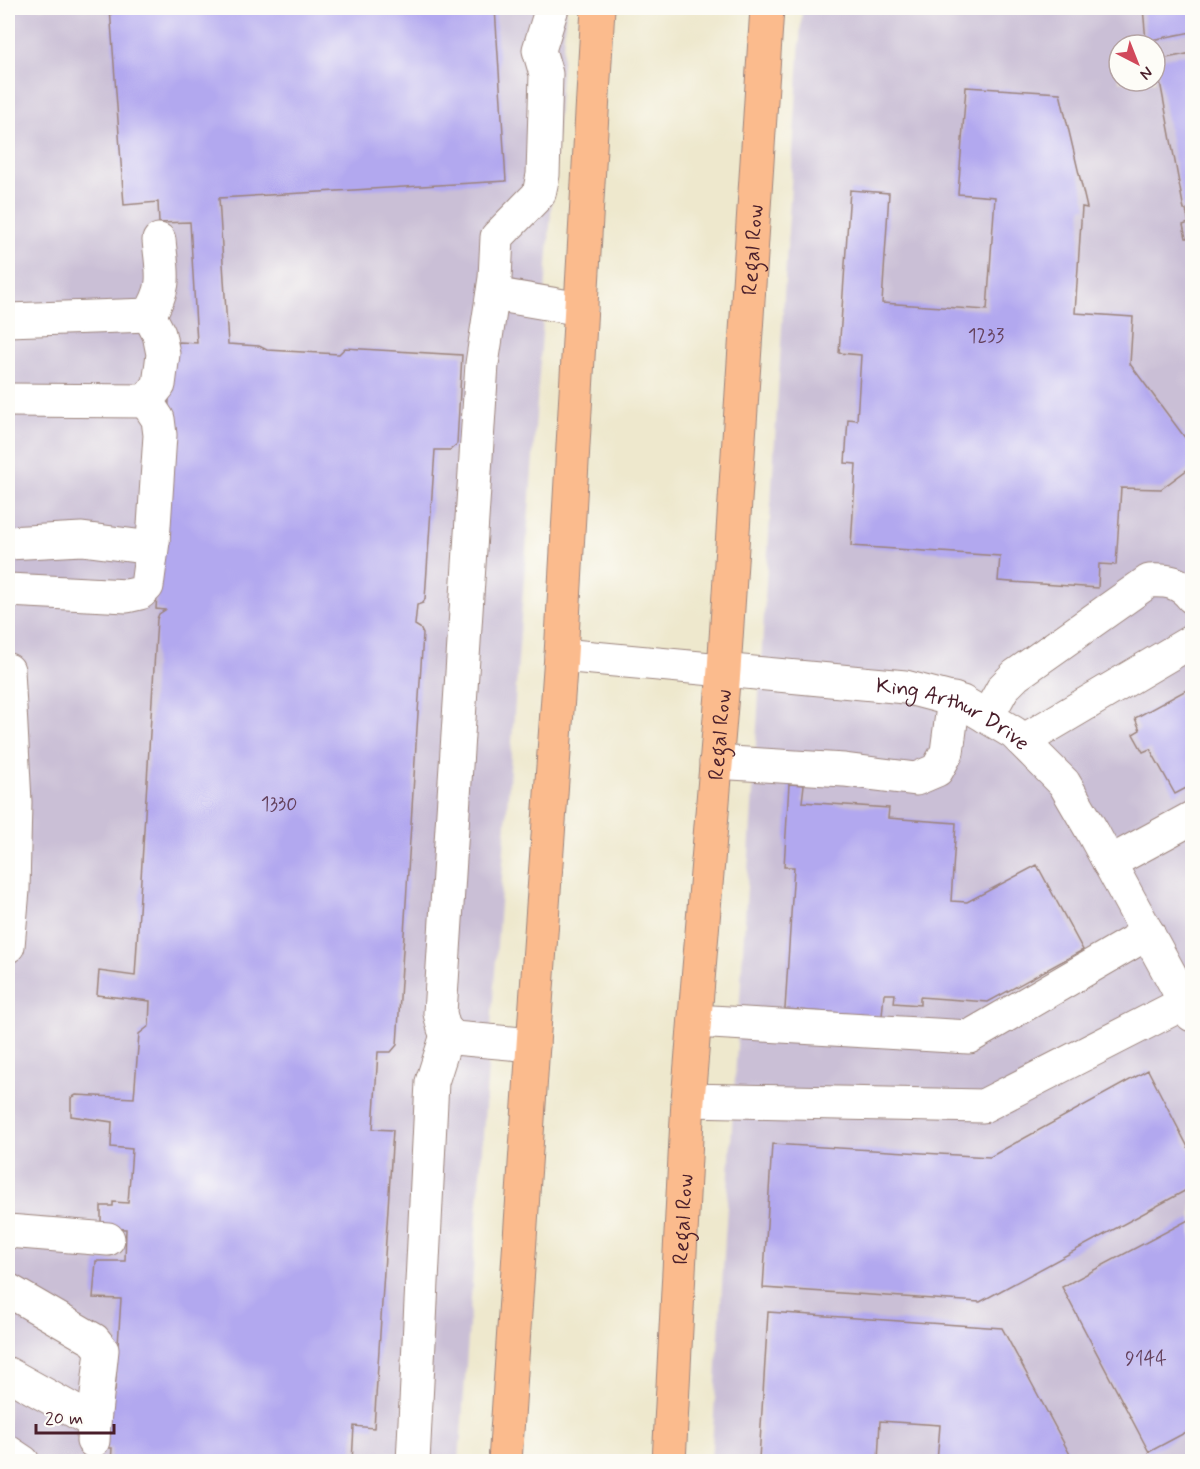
<svg xmlns="http://www.w3.org/2000/svg" width="1200" height="1469" font-family="Mynerve,sans-serif">
	<style>
		.industrial { fill: #cabfd6; fill-rule: evenodd }
		.building { fill: #b2a8ef }
		.lines { fill: none; stroke-linecap: round; stroke-linejoin: round }
		.minor-casing { stroke: #9c847c; stroke-width: 35 }
		.major-casing { stroke: #9c847c; stroke-width: 35 }
		.minor { stroke: #fff; stroke-width: 33 }
		.major { stroke: #fbbb8d; stroke-width: 33 }
		.labels { text-anchor: middle; stroke-width: 4.5; stroke-linejoin: round; paint-order: stroke }
		.number-label { font-size: 20px; fill: #64415c }
		.street-label { font-size: 22px; fill: #4a1f2b; stroke: #fdfcf7 }
	</style>
	<rect width="100%" height="100%" fill="#fdfcf7"/>
	<filter id="ink" filterUnits="userSpaceOnUse"><feTurbulence type="fractalNoise" baseFrequency=".0167" numOctaves="2"/><feDisplacementMap in="SourceGraphic" scale="12" xChannelSelector="R" yChannelSelector="G"/><feConvolveMatrix kernelMatrix="1 2 1 2 8 2 1 2 1" color-interpolation-filters="sRGB"/></filter>
	<filter id="wash" filterUnits="userSpaceOnUse"><feTurbulence type="fractalNoise" baseFrequency=".008" numOctaves="4" result="noise"/><feDisplacementMap in="SourceGraphic" scale="24" xChannelSelector="R" yChannelSelector="G"/><feGaussianBlur stdDeviation="1.35" result="paint"/><feColorMatrix in="noise" values="0 0 0 0 0 0 0 0 0 0 0 0 0 0 0 0 0 1.4 0 .05"/><feComposite in="paint" operator="in"/></filter>
	<g filter="url(#wash)">
		<rect width="100%" height="100%" fill="#eee8cd"/>
		<path class="industrial" d="M8,8H566L459,1461H8Z
			M802,8H1192V1461L711,1462ZM1119,45H1155V81H1119Z"/>
		<g id="blocks">
			<path class="building" d="M110,8H495L506,181L219,198L228,344L259,346L267,350L339,354L345,348L462,355L457,444L450,450H435L425,599L423,603L417,605L415,625L420,628L423,634L397,1045L391,1052H378L373,1129L393,1130L374,1428L354,1426L352,1462H111L112,1448H107L106,1391H115L121,1299L93,1298L96,1261H125L126,1229L101,1228V1206H113V1202L128,1203L132,1149L111,1147L112,1122L71,1116V1098L76,1095L134,1098L139,1034L149,1026L150,1001L97,995L99,971L135,976L157,619L159,614L165,610L156,609L172,353L179,342L197,343L190,222L159,223L158,202L124,205Z
				M1143,8H1192V32L1146,41Z
				M1192,53V238H1186L1183,225L1189,223L1186,210H1184L1156,60Z
				M966,87L1060,93L1087,208L1082,207L1075,313L1133,317L1130,364L1192,447V466L1161,489L1121,488L1116,565L1099,564L1098,588L998,581L1000,556L851,546L856,464L845,463L848,419L857,420L861,355L839,353L850,190L889,193L882,303L987,310L995,197L958,194Z
				M1192,673V785L1175,794L1150,749L1143,752L1133,734L1140,730L1135,718L1192,687L1187,677Z
				M789,784L804,785L802,802L889,808L888,818L956,823L951,901L967,902L1037,865L1083,950L988,1002L920,997V1005L894,1003L895,994H884L882,1016L785,1009L794,867H784Z
				M1148,1070L1192,1155V1187L980,1302L763,1288L772,1144L990,1157Z
				M1192,1218V1429L1149,1452L1062,1287Z
				M768,1312L1002,1328L1074,1462H937L940,1425L880,1421L878,1462H789L759,1459Z"/>
		</g>
	</g>
	<g filter="url(#ink)">
		<use href="#blocks" fill-opacity="0" stroke="#9c847c" stroke-width="1.5"/>
		<g class="lines">
			<g class="minor-casing">
				<g id="minor">
					<path d="M493,294L581,309"/>
					<path d="M149,315C168,284 162,274 159,240"/>
					<path d="M8,320L149,315"/>
					<path d="M8,400L146,401"/>
					<path d="M146,401L159,385L163,354L159,334L149,315"/>
					<path d="M8,543L82,539L144,547L153,541"/>
					<path d="M8,590L127,596L140,593L147,586L153,541L160,435L158,419L146,401"/>
					<path id="s1" d="M561,655L905,687L962,702L1014,733L1064,783L1092,831L1192,1015"/>
					<path d="M8,670L15,802L13,890L8,946"/>
					<path d="M987,717L1003,688L1016,675L1149,581C1168,580 1181,582 1192,597"/>
					<path d="M1023,741L1192,641"/>
					<path d="M716,762L844,770L916,779L937,770L947,752L954,699"/>
					<path d="M1109,863L1192,818"/>
					<path d="M695,1021L969,1037L1148,933"/>
					<path d="M533,1045L454,1038L444,1029L440,1013L482,364L495,278L497,237L539,194L543,175L546,74L539,50L552,8"/>
					<path d="M688,1100L983,1106L1186,1002"/>
					<path d="M8,1231L108,1239"/>
					<path d="M8,1290L94,1340L102,1350L94,1422"/>
					<path d="M8,1374L94,1422L93,1441"/>
					<path d="M8,1452L23,1462"/>
					<path d="M413,1462L432,1082L448,1032"/>
				</g>
			</g>
			<g class="major-casing">
				<g id="major">
					<path d="M505,1462L533,1045L561,655L598,8"/>
					<path id="s2" d="M669,1462L688,1100L724,670L767,8"/>
				</g>
			</g>
			<use href="#minor" class="minor"/>
			<use href="#major" class="major"/>
		</g>
	</g>
	<g class="labels">
		<g class="number-label">
			<text x="986" y="342">1233</text>
			<text x="279" y="810">1330</text>
			<text x="1146" y="1365">9144</text>
		</g>
		<g class="street-label">
			<text dy="8" stroke="none"><textPath href="#s2" startOffset="1215">Regal Row</textPath></text>
			<text dy="8" stroke="none"><textPath href="#s1" startOffset="400">King Arthur Drive</textPath></text>
			<text dy="8" stroke="none"><textPath href="#s2" startOffset="729">Regal Row</textPath></text>
			<text dy="8" stroke="none"><textPath href="#s2" startOffset="243">Regal Row</textPath></text>
		</g>
	</g>
	<rect width="1200" height="1469" fill="none" stroke="#fdfcf7" stroke-width="30"/>
	<g transform="translate(1137 63) rotate(138)"><circle r="28" fill="#fdfcf7" stroke="#b5a4a5" stroke-width="1.5"/>
	<path d="M0-4.5L10 22L0 15L-10 22Z" fill="#d1495b"/>
	<text y="-9" font-size="16" font-weight="bold" text-anchor="middle" fill="#4a1f2b">N</text>
	</g>
	<path d="M36 1424v9h78v-9" fill="none" stroke="#4a1f2b" stroke-width="3"/>
	<text x="45" y="1424" font-size="18" fill="#4a1f2b" stroke="#fdfcf7" stroke-width="4.5" paint-order="stroke">20 m</text>
</svg>
